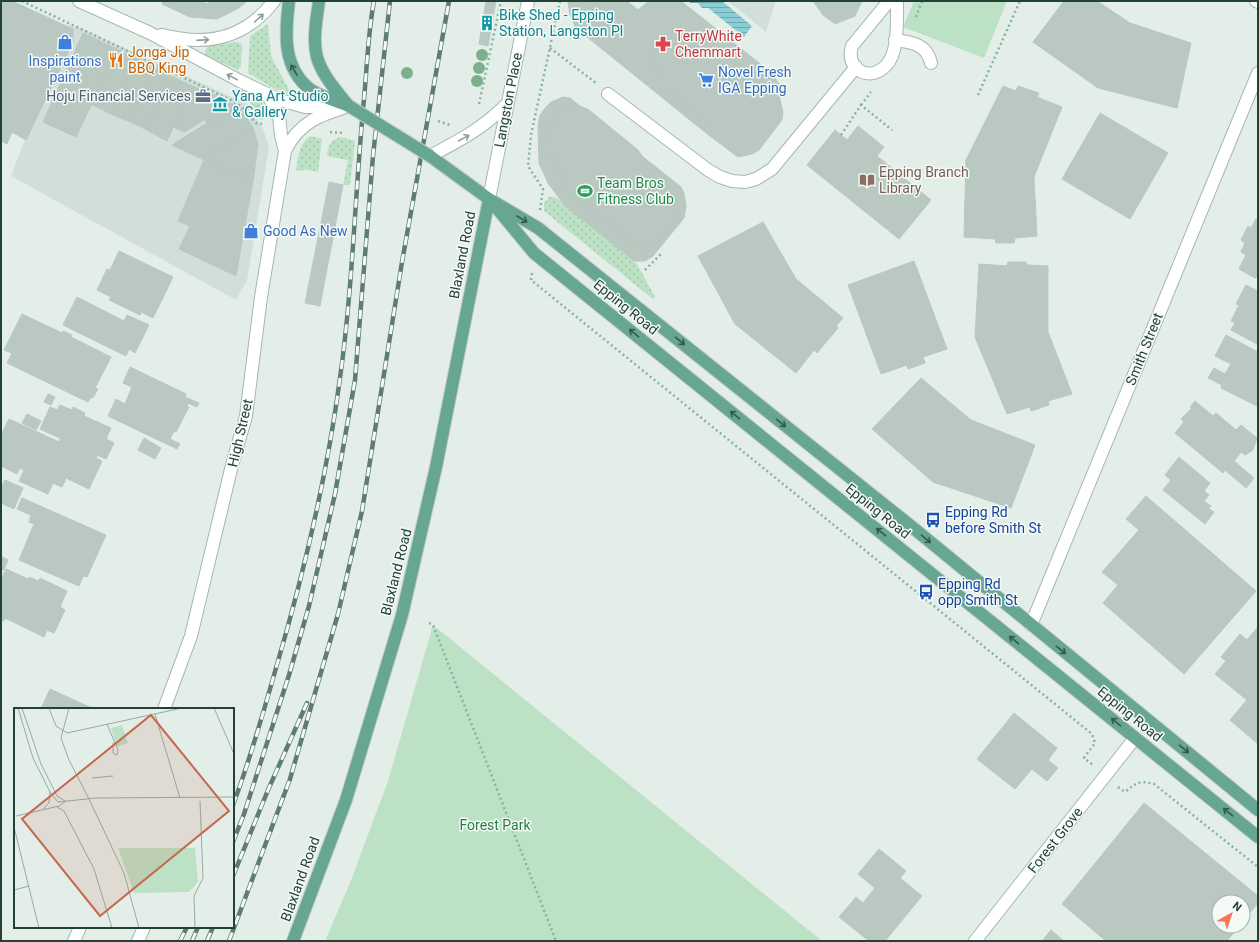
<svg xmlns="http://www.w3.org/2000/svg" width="1259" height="942" font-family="Roboto,sans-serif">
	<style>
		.built { fill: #d2ded8 }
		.grass { fill: url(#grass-dots) }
		.park { fill: #bce1c4 }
		.water { fill: url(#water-rules) }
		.building { fill: #b9c9c2; stroke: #b6c9c0 }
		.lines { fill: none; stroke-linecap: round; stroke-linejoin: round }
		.minor-casing { stroke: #a6b7b0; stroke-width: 14 }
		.major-casing { stroke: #c1cac7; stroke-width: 14 }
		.path { stroke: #82b4a2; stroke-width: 2.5; stroke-dasharray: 2 3; stroke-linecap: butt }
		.minor { stroke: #fff; stroke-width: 12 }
		.major { stroke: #66a693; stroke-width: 12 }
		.rail-casing { stroke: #5d7d73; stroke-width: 4.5 }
		.rail { stroke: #f5faf7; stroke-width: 3; stroke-dasharray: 9; stroke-linecap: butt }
		.major-bridge-casing { stroke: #c1cac7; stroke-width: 14; stroke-linecap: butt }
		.major-bridge { stroke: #66a693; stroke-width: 12 }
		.tree { fill: #7daf8f }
		.oneway { stroke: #90a09b }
		.oneway2 { stroke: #335a4e }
		.labels { text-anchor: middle; stroke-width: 3; stroke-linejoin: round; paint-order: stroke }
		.culture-label { font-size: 14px; fill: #0d838f; stroke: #f5faf7; text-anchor: start }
		.health-label { font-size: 14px; fill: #be3a42; stroke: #f5faf7; text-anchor: start }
		.food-label { font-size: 14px; fill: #c56008; stroke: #f5faf7; text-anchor: start }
		.shop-label { font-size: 14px; fill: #366cbe; stroke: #f5faf7; text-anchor: start }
		.service-label { font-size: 14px; fill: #4e5e75; stroke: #f5faf7; text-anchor: end }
		.street-label { font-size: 14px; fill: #224137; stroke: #f5faf7 }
		.education-label { font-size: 14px; fill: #785e54; stroke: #f5faf7; text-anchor: start }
		.leisure-label { font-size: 14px; fill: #27864d; stroke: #f5faf7; text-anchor: start }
		.transit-label { font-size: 14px; fill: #164399; stroke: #f5faf7; text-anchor: start }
		.park-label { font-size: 14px; fill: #297b45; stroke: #f5faf7 }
		.inset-road { fill: none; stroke: #96a9a2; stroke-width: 1 }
		.view { fill: #c46a4e; fill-opacity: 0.15; stroke: #c46a4e; stroke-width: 2 }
		.inset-edge { fill: none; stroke: #224137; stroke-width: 2 }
	</style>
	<defs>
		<pattern id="grass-dots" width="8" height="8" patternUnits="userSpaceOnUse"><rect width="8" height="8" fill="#bce1c4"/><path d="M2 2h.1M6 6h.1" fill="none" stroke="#a1c2a9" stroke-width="1.8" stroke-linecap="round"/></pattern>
		<pattern id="water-rules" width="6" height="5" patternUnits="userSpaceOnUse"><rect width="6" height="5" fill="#89ced6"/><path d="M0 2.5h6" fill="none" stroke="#70a9ae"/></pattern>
	</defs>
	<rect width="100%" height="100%" fill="#e4eee9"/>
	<path class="built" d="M728,1H776L766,32Z
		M69,25L83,29L249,105L263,129L269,147L247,280L236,300L11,176Z"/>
	<path class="grass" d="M268,24L271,56L292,95L273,88L248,73L250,36Z
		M236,42L242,44L241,66L238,70L206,56L205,50L209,46Z
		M241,87C255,95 264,102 272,116L261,120L250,103L239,94Z
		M310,136L322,139L318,172L305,169L304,171L296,170C299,157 298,145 310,136Z
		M341,137L355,141L350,185H343L348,160L327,156C328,146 330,140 341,137Z
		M549,197H555L637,264L655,297L653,299L544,211V203Z"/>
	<path class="park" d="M914,1H1007L984,58L903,27Z
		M433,625L822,941H325L350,883L388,781Z"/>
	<path class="water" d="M690,1H722L752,26L744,37L708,8H702L698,3H690Z"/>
	<path class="building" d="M1,1H12L73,29V42L26,140L12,132L7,144L1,141Z
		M163,1H200L208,4L209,1H247L239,8L217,19L190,17L162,4Z
		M486,1H496L488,46L479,44Z
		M568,1H627L638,10L649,1H681L773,74L781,88L780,98L774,88L706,33L696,29L688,28L680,30L660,45L656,50L653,61L659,77L665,85L705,121L706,133L576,28L570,15Z
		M813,1H862L855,16L835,24L823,15Z
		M1064,1H1097L1130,23L1191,43L1177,108L1098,88L1033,42Z
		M688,28L696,29L706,33L778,92L783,112L782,120L759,150L752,154L738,157L706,133L705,121L672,92L659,77L653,61L656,50L672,34Z
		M83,33L117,49L76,137L43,122Z
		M117,49L137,58L111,114L91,104Z
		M137,58L157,68L131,122L111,114Z
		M157,68L173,77L147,130L131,122Z
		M173,77L192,86L167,141L147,130Z
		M192,86L217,96L205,119L185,132L173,127Z
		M1003,86L1016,91L1018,86L1039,93L1037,97L1062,107L1034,177L1037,236L1015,238L1014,243H996L995,239L964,237L966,160Z
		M217,96L241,109L216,125L212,120L207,123L205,121Z
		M563,97L570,98L580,106L571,105L557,113L550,128V150L552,157L561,170L562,182L570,192L633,243L644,248L655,245L672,224L676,214L674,196L669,187L641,164L642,156L681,187L684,193L686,206L684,218L653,256L645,261H634L564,205L548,183L539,163L538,126L540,115L546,107L551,102Z
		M571,105L580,106L589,110L638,150L642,156L641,164L669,187L674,196L676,214L672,224L655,245L644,248L633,243L565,188L562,182L561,170L552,157L549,135L552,120L557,113Z
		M241,109L253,128L202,159L172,145L212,120L216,125Z
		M1100,113L1168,153L1130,219L1062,179Z
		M858,126L884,147L877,156L931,200L899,239L807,165L835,130L847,140Z
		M253,128L258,144L253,181L202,159Z
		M204,160L253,181L236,276L179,249L190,226L178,221Z
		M329,182L343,185L320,306L305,303Z
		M1256,219L1258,220V276L1255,278L1239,269L1246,255L1241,252L1245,243L1241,240L1248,226L1251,228Z
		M763,222L796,279L843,318L836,326L838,328L817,353L814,350L796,373L735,324L698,256Z
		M119,251L173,277L153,318L141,312L140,315L109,300L111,297L97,290L107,269L110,270Z
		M914,261L947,349L923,357L925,363L908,369L907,365L881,374L848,285Z
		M1008,262H1026L1027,265L1048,266V332L1072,394L1048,401L1049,405L1031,411L1030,407L1007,414L975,337L979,264L1007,266Z
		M1246,285L1258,291L1257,344L1231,330L1235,323L1231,321L1239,305L1236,304Z
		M77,297L124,321L127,315L149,325L135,353L129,349L126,356L63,325Z
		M22,314L62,333L63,331L72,335L71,337L111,357L95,388L98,389L93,398L91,397L88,402L7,363L12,353L4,350Z
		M1226,335L1258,352L1257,406L1221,388L1222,385L1208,378L1214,368L1225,374L1231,364L1215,356Z
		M130,367L186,394L185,397L199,403L197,407L188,403L187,406L189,407L176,432L174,431L170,439L180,444L177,449L108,416L116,399L125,404L132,387L123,383Z
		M921,378L971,420L1035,445L1011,508L933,482L872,429Z
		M48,394L55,397L51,405L44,402Z
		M1195,401L1213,416L1216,413L1236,430L1241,425L1257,438L1253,450L1245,455L1241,452L1234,461L1254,478L1246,488L1225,470L1223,473L1175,433L1184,422L1181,419L1192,408L1190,407Z
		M60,405L72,410L73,407L85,413L84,416L111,428L106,439L114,443L106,459L40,429L50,407L57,410Z
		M27,414L41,421L36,430L22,423Z
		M9,419L59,442L60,439L97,456L96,458L102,461L89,489L66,478L62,487L53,483L48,494L19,481L24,470L20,468L17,474L1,466V435Z
		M144,438L161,448L155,459L138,450Z
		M1179,457L1210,483L1204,491L1209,495L1204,501L1211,506L1208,508L1214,512L1205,524L1163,490L1171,480L1165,475Z
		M5,480L23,488L14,509L1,503V488Z
		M1146,496L1256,591L1184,674L1103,603L1118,585L1102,572L1139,530L1126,519Z
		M22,498L106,535L87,577L83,576L79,586L19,560L34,524L29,522L31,515L17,509Z
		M1,556L8,560L4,570L1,569Z
		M6,569L28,579L29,577L39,581L40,578L67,591L60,607L65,610L54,633L47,630L44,637L5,618L4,621L1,620V580Z
		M1258,627V744L1230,720L1247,700L1215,674L1226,661L1221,657L1240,634L1247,640Z
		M50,689L94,709H41Z
		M1014,713L1057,748L1048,760L1058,768L1047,781L1032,769L1015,789L977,759Z
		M1144,803L1258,896V903L1243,921V902H1219V926H1239L1227,941H1106L1062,904Z
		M879,849L906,871L900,878L922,896L885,941H869L839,917L856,897L863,903L875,888L858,874Z
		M1051,930L1064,941H1042Z"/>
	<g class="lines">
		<g class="minor-casing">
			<path id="minor" d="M79,1L150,33L240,81L280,100L305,107H334
				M889,1L852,46C843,76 884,87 894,50C898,35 897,17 897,1
				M1256,1L1258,2
				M161,35C172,37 184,40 195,40C228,41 255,26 274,1
				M895,40C911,42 927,44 931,63
				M267,94L279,116L281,135L285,151
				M608,94L708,170L720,177L732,181L745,182L756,179L772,169L856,67
				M430,156C460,140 482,129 507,104
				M489,199L528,1
				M1031,625L1258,73
				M164,709L191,636L232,465L246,416L261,297L285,151C299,122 320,115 349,106
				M74,941L80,927
				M138,941L144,927
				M975,941L1135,738"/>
		</g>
		<g class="major-casing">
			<path id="major" d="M289,1C285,33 282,68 311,90C322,97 336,101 349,106
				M319,1C311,54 312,62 347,104
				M430,156L489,199L538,228L912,527L1258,810
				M495,206L534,253L1258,837
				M293,941L346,800L402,615L436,467L489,199"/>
		</g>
		<path class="path" d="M22,1L231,100L242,107L256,123L262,124
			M916,17L922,1
			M550,48L596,83
			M978,95L1020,1
			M479,104L501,1
			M861,105L871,92
			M438,121L450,125
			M330,132L342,133
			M841,135L861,105L892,130
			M540,210L543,189L528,166L531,135L560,1
			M645,270L661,254
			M532,273L531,280L1092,734L1095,743L1084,758L1093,765
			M429,623L433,625L556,941
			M1118,787L1125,792C1136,783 1139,780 1154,784L1258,867"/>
		<use href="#minor" class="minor"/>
		<use href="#major" class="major"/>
		<g class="rail-casing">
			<path id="rail" d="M233,805C250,760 263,714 276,668C304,573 327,476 340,378C353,286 355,192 364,99C367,67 368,33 374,1
				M233,842L244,814L289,675L309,606L335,494L355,380L373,156L390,1
				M233,876L268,790L307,703
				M180,941L187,927
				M192,941L198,927
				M207,941L213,927
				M229,941L290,779L338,614L362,511L402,262L449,1"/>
		</g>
		<use href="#rail" class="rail"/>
		<g class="major-bridge-casing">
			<path id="major-bridge" d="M349,106L430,156"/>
		</g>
		<use href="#major-bridge" class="major-bridge"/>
	</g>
	<g class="tree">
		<circle cx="482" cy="55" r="6"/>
		<circle cx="479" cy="68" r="6"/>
		<circle cx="407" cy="73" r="6"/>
		<circle cx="477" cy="81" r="6"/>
	</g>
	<defs><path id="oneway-shaft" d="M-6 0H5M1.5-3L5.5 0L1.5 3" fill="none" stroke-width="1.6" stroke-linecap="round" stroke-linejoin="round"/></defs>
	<g class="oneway">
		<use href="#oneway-shaft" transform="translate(259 18) rotate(-42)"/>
		<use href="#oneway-shaft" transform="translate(203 40) rotate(-4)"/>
		<use href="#oneway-shaft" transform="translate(232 77) rotate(-152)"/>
		<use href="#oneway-shaft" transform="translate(464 138) rotate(-28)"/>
	</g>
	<g class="oneway2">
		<use href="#oneway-shaft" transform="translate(294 70) rotate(-120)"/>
		<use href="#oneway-shaft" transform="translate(522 219) rotate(31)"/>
		<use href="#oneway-shaft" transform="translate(634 333) rotate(-141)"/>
		<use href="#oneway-shaft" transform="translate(680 341) rotate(39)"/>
		<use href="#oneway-shaft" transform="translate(735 415) rotate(-141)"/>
		<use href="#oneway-shaft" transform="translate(781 423) rotate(39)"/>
		<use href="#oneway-shaft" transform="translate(881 532) rotate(-141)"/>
		<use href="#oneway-shaft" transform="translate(926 539) rotate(40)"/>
		<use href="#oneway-shaft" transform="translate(1014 640) rotate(-141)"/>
		<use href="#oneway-shaft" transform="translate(1061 650) rotate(39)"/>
		<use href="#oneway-shaft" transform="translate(1116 722) rotate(-141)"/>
		<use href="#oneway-shaft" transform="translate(1184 749) rotate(39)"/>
		<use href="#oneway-shaft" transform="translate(1228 812) rotate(-141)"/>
	</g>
	<defs>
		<g id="building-bare" transform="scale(1.2)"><path d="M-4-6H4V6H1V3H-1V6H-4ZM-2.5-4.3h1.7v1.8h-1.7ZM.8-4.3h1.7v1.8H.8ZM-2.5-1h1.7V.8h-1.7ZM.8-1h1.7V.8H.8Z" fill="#0f9aa8" stroke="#f5faf7" stroke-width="2.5" paint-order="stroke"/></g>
		<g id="shop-bare" transform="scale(1.2)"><path d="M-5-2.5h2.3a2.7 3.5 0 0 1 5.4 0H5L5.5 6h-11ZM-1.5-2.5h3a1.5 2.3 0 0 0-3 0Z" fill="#3f7fe0" stroke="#f5faf7" stroke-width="2.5" paint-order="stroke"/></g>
		<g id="pharmacy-bare" transform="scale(1.2)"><path d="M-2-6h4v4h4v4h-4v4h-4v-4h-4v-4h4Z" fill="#e0444e" stroke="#f5faf7" stroke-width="2.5" paint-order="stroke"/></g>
		<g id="restaurant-bare" transform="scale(1.2)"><path d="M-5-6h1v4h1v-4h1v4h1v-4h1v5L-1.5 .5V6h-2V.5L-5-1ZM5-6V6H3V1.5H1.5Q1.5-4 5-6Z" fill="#e8710a" stroke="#f5faf7" stroke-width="2.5" paint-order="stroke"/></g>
		<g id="supermarket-bare" transform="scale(1.2)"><path d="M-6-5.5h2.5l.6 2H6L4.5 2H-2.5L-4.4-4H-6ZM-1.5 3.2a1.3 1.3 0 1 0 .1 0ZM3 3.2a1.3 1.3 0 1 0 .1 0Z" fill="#3f7fe0" stroke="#f5faf7" stroke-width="2.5" paint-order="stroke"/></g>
		<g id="office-bare" transform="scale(1.2)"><path d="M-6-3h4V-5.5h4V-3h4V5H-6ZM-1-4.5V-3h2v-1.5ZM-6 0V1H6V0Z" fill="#5c6f8a" stroke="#f5faf7" stroke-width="2.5" paint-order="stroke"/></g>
		<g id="museum-bare" transform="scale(1.2)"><path d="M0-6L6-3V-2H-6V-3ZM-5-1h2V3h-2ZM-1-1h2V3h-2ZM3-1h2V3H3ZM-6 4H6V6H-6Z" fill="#0f9aa8" stroke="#f5faf7" stroke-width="2.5" paint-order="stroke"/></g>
		<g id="library-bare" transform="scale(1.2)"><path d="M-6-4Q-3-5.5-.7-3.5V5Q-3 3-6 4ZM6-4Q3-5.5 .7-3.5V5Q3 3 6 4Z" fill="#8d6e63" stroke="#f5faf7" stroke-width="2.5" paint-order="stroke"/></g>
		<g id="stadium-bare" transform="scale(1.2)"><path d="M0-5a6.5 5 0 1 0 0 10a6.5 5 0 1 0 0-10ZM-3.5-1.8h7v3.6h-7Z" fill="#2e9e5b" stroke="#f5faf7" stroke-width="2.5" paint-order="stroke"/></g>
		<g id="bus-bare" transform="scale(1.2)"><path d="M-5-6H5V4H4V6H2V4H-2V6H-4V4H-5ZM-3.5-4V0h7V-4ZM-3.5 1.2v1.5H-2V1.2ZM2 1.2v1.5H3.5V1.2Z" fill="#1a4fb4" stroke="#f5faf7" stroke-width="2.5" paint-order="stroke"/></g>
	</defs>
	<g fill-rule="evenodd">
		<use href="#building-bare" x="487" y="23"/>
		<use href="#shop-bare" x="65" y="42"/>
		<use href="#pharmacy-bare" x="663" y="44"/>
		<use href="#restaurant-bare" x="116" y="60"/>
		<use href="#supermarket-bare" x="706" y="80"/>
		<use href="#office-bare" x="203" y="96"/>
		<use href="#museum-bare" x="220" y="104"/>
		<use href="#library-bare" x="867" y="180"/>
		<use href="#stadium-bare" x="585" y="191"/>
		<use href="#shop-bare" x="251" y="231"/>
		<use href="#bus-bare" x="933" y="520"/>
		<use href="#bus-bare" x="926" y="592"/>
	</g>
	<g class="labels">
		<g class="culture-label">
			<text x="499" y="20">Bike Shed - Epping<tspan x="499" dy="16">Station, Langston Pl</tspan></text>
			<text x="232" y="101">Yana Art Studio<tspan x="232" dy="16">&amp; Gallery</tspan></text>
		</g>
		<g class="health-label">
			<text x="675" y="41">TerryWhite<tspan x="675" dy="16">Chemmart</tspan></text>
		</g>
		<g class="food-label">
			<text x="128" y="57">Jonga Jip<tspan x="128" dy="16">BBQ King</tspan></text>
		</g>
		<g class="shop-label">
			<text x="65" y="66" text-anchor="middle">Inspirations<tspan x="65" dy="16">paint</tspan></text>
			<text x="718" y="77">Novel Fresh<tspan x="718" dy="16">IGA Epping</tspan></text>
			<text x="263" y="236">Good As New</text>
		</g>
		<g class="service-label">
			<text x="191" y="101">Hoju Financial Services</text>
		</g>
		<g class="street-label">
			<text transform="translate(508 100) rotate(-79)" y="5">Langston Place</text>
			<text transform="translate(462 255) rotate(-79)" y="5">Blaxland Road</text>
			<text transform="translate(626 307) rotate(39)" y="5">Epping Road</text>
			<text transform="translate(1144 349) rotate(-68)" y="5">Smith Street</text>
			<text transform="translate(240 433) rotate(-77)" y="5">High Street</text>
			<text transform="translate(878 511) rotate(39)" y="5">Epping Road</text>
			<text transform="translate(396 572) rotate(-76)" y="5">Blaxland Road</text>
			<text transform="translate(1130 714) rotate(39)" y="5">Epping Road</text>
			<text transform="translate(1055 840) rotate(-52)" y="5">Forest Grove</text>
			<text transform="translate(300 879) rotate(-70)" y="5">Blaxland Road</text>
		</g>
		<g class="education-label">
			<text x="879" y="177">Epping Branch<tspan x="879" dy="16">Library</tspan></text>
		</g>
		<g class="leisure-label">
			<text x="597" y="188">Team Bros<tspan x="597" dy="16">Fitness Club</tspan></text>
		</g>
		<g class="transit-label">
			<text x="945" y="517">Epping Rd<tspan x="945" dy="16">before Smith St</tspan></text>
			<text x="938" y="589">Epping Rd<tspan x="938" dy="16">opp Smith St</tspan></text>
		</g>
		<g class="park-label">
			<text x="495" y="830">Forest Park</text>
		</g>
	</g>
	<g transform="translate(14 708)">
		<rect width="220" height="220" fill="#e4eee9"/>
		<path d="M108,17L114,35L103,39L97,20ZM104,140H181L184,174L175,184L120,185Z" fill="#bce1c4"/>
		<path class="inset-road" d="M4,0L19,50L36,84L44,94L82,90L220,89M8,0L27,56L43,88L51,93M35,0L42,18L53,25L168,0M55,0L47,30L55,52L75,91M200,0L220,46M141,6L166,90M93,16L104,42L103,47L99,45V35M78,70L99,68M75,91L110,165L125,220M43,99L50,103L80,161L98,220M29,101L35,95L36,84M2,108L45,98L52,93M0,119L25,220M0,182L15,178M181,220L180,188L189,170L186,93"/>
		<path class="view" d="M137,7L215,103L86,208L8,111Z"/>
		<rect width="220" height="220" class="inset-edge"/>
	</g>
	<rect width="1259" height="942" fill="none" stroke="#224137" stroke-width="4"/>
	<g transform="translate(1231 914) rotate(39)"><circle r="19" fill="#f5faf7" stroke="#a1b0aa"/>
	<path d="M0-3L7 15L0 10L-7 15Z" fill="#fa7756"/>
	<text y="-6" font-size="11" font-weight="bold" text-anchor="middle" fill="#224137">N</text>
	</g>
</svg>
